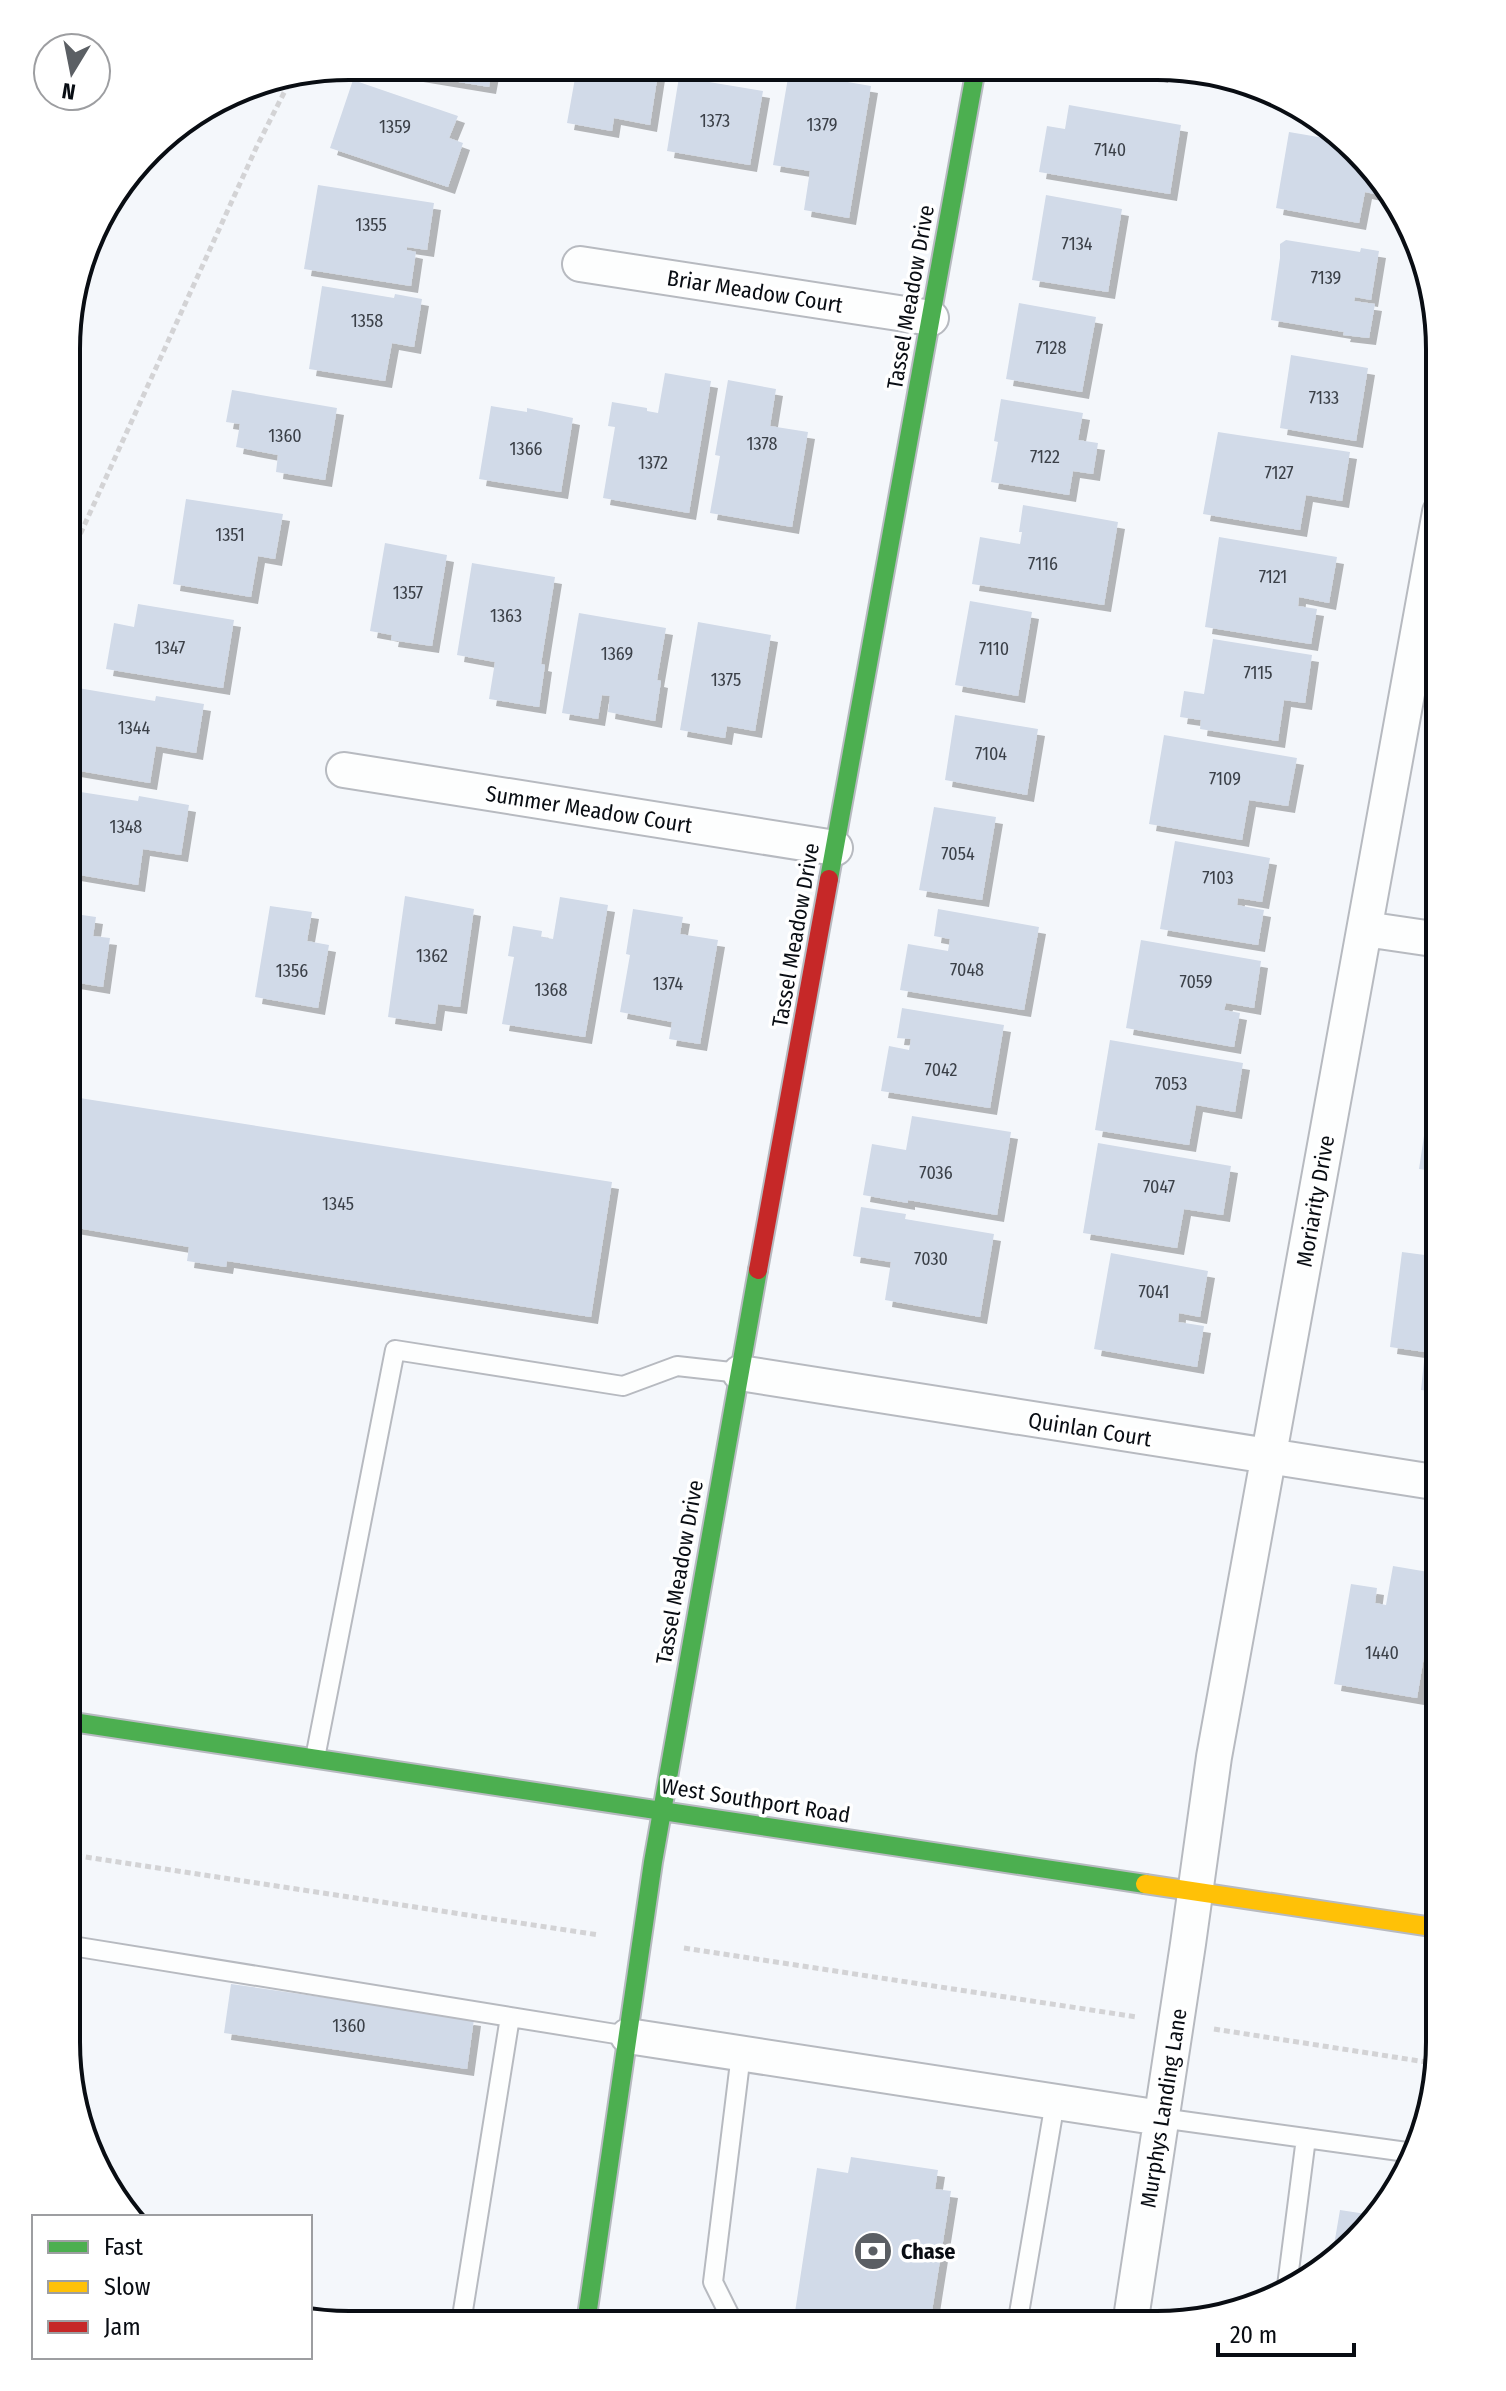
<svg xmlns="http://www.w3.org/2000/svg" width="1506" height="2391" font-family="'Fira Sans Condensed',sans-serif">
	<style>
		.building { fill: #d1dae8; filter: url(#shadow) }
		.lines { fill: none; stroke-linecap: round; stroke-linejoin: round }
		.lane-casing { stroke: #b7bac0; stroke-width: 22 }
		.street-casing { stroke: #b7bac0; stroke-width: 38 }
		.fast-casing { stroke: #b7bac0; stroke-width: 22 }
		.slow-casing { stroke: #b7bac0; stroke-width: 22 }
		.jam-casing { stroke: #b7bac0; stroke-width: 22 }
		.path { stroke: #d3d3d5; stroke-width: 5; stroke-dasharray: 6 4; stroke-linecap: butt }
		.lane { stroke: #fdfefe; stroke-width: 18 }
		.street { stroke: #fdfefe; stroke-width: 34 }
		.fast { stroke: #4caf50; stroke-width: 18 }
		.slow { stroke: #ffc107; stroke-width: 18 }
		.jam { stroke: #c62828; stroke-width: 18 }
		.labels { text-anchor: middle; stroke-width: 7; stroke-linejoin: round; paint-order: stroke }
		.number-label { font-size: 18px; fill: #3b4048 }
		.street-label { font-size: 22px; fill: #090d13; stroke: #fff }
		.poi-label { font-size: 22px; font-weight: bold; fill: #090d13; stroke: #fff; text-anchor: start }
		.rim { fill: none; stroke: #090d13; stroke-width: 4 }
	</style>
	<defs>
		<filter id="shadow"><feDropShadow dx="7" dy="7" stdDeviation="0" flood-color="#0004"/></filter>
	</defs>
	<rect width="100%" height="100%" fill="#f4f7fb"/>
	<path class="building" d="M374,66H493L489,87L374,68Z
		M577,67H659L650,125L614,118L612,131L567,123Z
		M1129,68H1162L1161,76Z
		M789,72L871,86L849,218L804,210L810,171L773,165Z
		M679,77L763,91L750,165L667,151Z
		M353,80L458,116L449,138L463,143L448,187L330,148Z
		M1069,105L1181,125L1170,194L1039,172L1047,126L1065,129Z
		M1289,132L1342,141L1384,196L1365,192L1359,223L1276,208Z
		M318,185L434,203L427,250L407,247V250L416,252L411,286L304,269Z
		M1046,195L1122,209L1108,292L1032,280Z
		M1286,240L1360,252L1361,248L1379,251L1371,300L1355,297L1354,301L1375,304L1369,338L1343,335L1344,332L1271,320L1280,258V244Z
		M322,286L394,298L395,294L422,299L414,347L392,343L385,381L309,369Z
		M1019,303L1096,317L1082,392L1006,379Z
		M1291,355L1368,368L1356,441L1280,428Z
		M665,373L711,381L689,513L603,498L615,427L608,426L612,402L647,408V411L658,413Z
		M728,380L776,389L770,426L808,432L792,527L710,513L720,456L715,455Z
		M232,390L337,408L325,480L276,472L278,455L236,447L240,424L226,422Z
		M1001,399L1083,413L1078,440L1098,443L1093,474L1073,471L1069,495L991,482L998,442L994,441Z
		M491,406L527,412V408L573,418L561,492L479,479Z
		M1218,432L1350,452L1342,501L1306,495L1300,530L1203,514Z
		M186,499L283,514L275,559L258,556L251,597L173,584Z
		M1023,505L1118,522L1104,605L972,584L980,537L1020,544L1022,532H1019Z
		M1219,537L1337,557L1329,603L1299,597L1298,606L1317,609L1311,644L1205,627Z
		M385,543L447,555L432,646L391,640L392,635L370,631Z
		M472,563L555,577L541,664L545,665L539,707L489,699L495,662L457,655Z
		M970,601L1032,612L1018,696L955,685Z
		M138,604L234,620L223,688L106,669L114,623L134,627Z
		M579,613L666,628L657,680L661,681L655,721L608,712L610,696L602,695L598,719L562,713Z
		M698,622L771,635L755,731L727,726L725,738L680,730Z
		M1213,639L1312,655L1305,703L1284,700L1278,741L1200,729L1201,720L1180,717L1184,691L1204,694Z
		M72,687L155,701L156,696L204,704L196,753L156,746L150,783L68,769V710Z
		M955,715L1038,729L1027,795L945,780Z
		M1164,735L1297,758L1288,806L1249,800L1242,840L1149,824Z
		M68,790L138,801L139,796L189,805L181,855L143,849L138,885L68,873Z
		M934,807L996,817L982,900L919,890Z
		M1175,841L1270,858L1262,902L1238,898L1237,905L1264,910L1258,945L1160,929Z
		M405,896L474,909L460,1007L438,1004L435,1024L388,1017Z
		M560,897L608,905L585,1037L502,1024L514,957L508,956L513,926L542,931L541,937L553,939Z
		M270,906L312,912L307,941L329,945L318,1008L255,997Z
		M633,909L683,917L680,934L718,940L700,1044L669,1039L672,1022L620,1012L630,955L626,954Z
		M938,909L1039,927L1024,1010L900,990L908,944L948,951L950,939L934,936Z
		M68,913L96,917L93,936L110,938L103,987L67,981Z
		M1141,940L1261,961L1254,1008L1226,1003L1224,1010L1240,1013L1234,1047L1126,1028Z
		M902,1008L1004,1025L990,1108L881,1091L889,1046L909,1050L911,1039L897,1038Z
		M1110,1040L1243,1063L1235,1112L1196,1105L1189,1145L1095,1130Z
		M1433,1076L1440,1077V1172L1419,1169Z
		M67,1096L612,1182L591,1317L227,1261L226,1267L187,1261L189,1247L71,1227L67,1239Z
		M912,1116L1011,1132L997,1215L908,1200V1203L863,1195L872,1144L906,1150Z
		M1098,1143L1231,1166L1223,1215L1184,1209L1177,1248L1083,1233Z
		M861,1207L906,1214L905,1219L994,1234L980,1317L885,1300L891,1262L853,1256Z
		M1402,1252L1440,1257V1392L1421,1390L1425,1352L1390,1347Z
		M1111,1253L1208,1271L1200,1317L1179,1313L1178,1322L1204,1326L1197,1367L1094,1349Z
		M1393,1566L1440,1574V1590L1434,1621H1430L1417,1698L1334,1684L1351,1584L1377,1588L1375,1603L1386,1605Z
		M231,1984L474,2019L467,2069L224,2033Z
		M851,2157L938,2170L935,2189L951,2191L930,2324H874L795,2312L817,2168L848,2173Z
		M1340,2210L1379,2216L1333,2251Z"/>
	<g class="lines">
		<g class="lane-casing">
			<path id="lane" d="M315,1758L395,1350L623,1386L677,1366L740,1373
				M66,1945L628,2036
				M1161,2118L1414,2153
				M1287,2286L1306,2138
				M461,2323L510,2017
				M734,2324L713,2282L741,2054
				M1017,2325L1055,2102"/>
		</g>
		<g class="street-casing">
			<path id="street" d="M580,264L931,318
				M344,770L835,848
				M1365,929L1440,940
				M740,1373L1440,1483
				M628,2036L1161,2118
				M1130,2325L1188,1944L1214,1757L1440,512"/>
		</g>
		<g class="fast-casing">
			<path id="fast" d="M829,879L976,68
				M66,1721L1145,1884
				M586,2323L653,1862L758,1270"/>
		</g>
		<g class="slow-casing">
			<path id="slow" d="M1145,1884L1439,1928"/>
		</g>
		<g class="jam-casing">
			<path id="jam" d="M758,1270L829,879"/>
		</g>
		<path class="path" d="M68,561L257,146L292,77
			M66,1854L599,1935
			M684,1948L1137,2017
			M1214,2029L1439,2064"/>
		<use href="#lane" class="lane"/>
		<use href="#street" class="street"/>
		<use href="#fast" class="fast"/>
		<use href="#slow" class="slow"/>
		<use href="#jam" class="jam"/>
	</g>
	<defs>
		<g id="bank-disc" transform="scale(2)"><circle r="9.5" fill="#5b5f64" stroke="#fff"/><path d="M-6-4H6V4H-6ZM0-2.3a2.3 2.3 0 1 0 0 4.6a2.3 2.3 0 1 0 0-4.6Z" fill="#fff"/></g>
	</defs>
	<g fill-rule="evenodd">
		<use href="#bank-disc" x="873" y="2251"/>
	</g>
	<g class="labels">
		<g class="number-label">
			<text x="715" y="127">1373</text>
			<text x="822" y="131">1379</text>
			<text x="395" y="133">1359</text>
			<text x="1110" y="156">7140</text>
			<text x="371" y="231">1355</text>
			<text x="1077" y="250">7134</text>
			<text x="1326" y="284">7139</text>
			<text x="367" y="327">1358</text>
			<text x="1051" y="354">7128</text>
			<text x="1324" y="404">7133</text>
			<text x="285" y="442">1360</text>
			<text x="762" y="450">1378</text>
			<text x="526" y="455">1366</text>
			<text x="1045" y="463">7122</text>
			<text x="653" y="469">1372</text>
			<text x="1279" y="479">7127</text>
			<text x="230" y="541">1351</text>
			<text x="1043" y="570">7116</text>
			<text x="1273" y="583">7121</text>
			<text x="408" y="599">1357</text>
			<text x="506" y="622">1363</text>
			<text x="170" y="654">1347</text>
			<text x="994" y="655">7110</text>
			<text x="617" y="660">1369</text>
			<text x="1258" y="679">7115</text>
			<text x="726" y="686">1375</text>
			<text x="134" y="734">1344</text>
			<text x="991" y="760">7104</text>
			<text x="1225" y="785">7109</text>
			<text x="126" y="833">1348</text>
			<text x="958" y="860">7054</text>
			<text x="1218" y="884">7103</text>
			<text x="432" y="962">1362</text>
			<text x="967" y="976">7048</text>
			<text x="292" y="977">1356</text>
			<text x="1196" y="988">7059</text>
			<text x="668" y="990">1374</text>
			<text x="551" y="996">1368</text>
			<text x="941" y="1076">7042</text>
			<text x="1171" y="1090">7053</text>
			<text x="936" y="1179">7036</text>
			<text x="1159" y="1193">7047</text>
			<text x="338" y="1210">1345</text>
			<text x="931" y="1265">7030</text>
			<text x="1154" y="1298">7041</text>
			<text x="1382" y="1659">1440</text>
			<text x="349" y="2032">1360</text>
		</g>
		<g class="street-label">
			<text transform="translate(755 291) rotate(9)" y="8">Briar Meadow Court</text>
			<text transform="translate(910 297) rotate(-80)" y="8">Tassel Meadow Drive</text>
			<text transform="translate(589 809) rotate(9)" y="8">Summer Meadow Court</text>
			<text transform="translate(795 935) rotate(-80)" y="8">Tassel Meadow Drive</text>
			<text transform="translate(1315 1201) rotate(-80)" y="8">Moriarity Drive</text>
			<text transform="translate(1090 1429) rotate(9)" y="8">Quinlan Court</text>
			<text transform="translate(679 1572) rotate(-80)" y="8">Tassel Meadow Drive</text>
			<text transform="translate(756 1800) rotate(9)" y="8">West Southport Road</text>
			<text transform="translate(1163 2108) rotate(-81)" y="8">Murphys Landing Lane</text>
		</g>
		<g class="poi-label">
			<text x="901" y="2259">Chase</text>
		</g>
	</g>
	<path d="M0 0H1506V2391H0ZM349 80H1157A269 269 0 0 1 1426 349V2042A269 269 0 0 1 1157 2311H349A269 269 0 0 1 80 2042V349A269 269 0 0 1 349 80Z" fill="#fff" fill-rule="evenodd"/>
	<path class="rim" d="M349 80H1157A269 269 0 0 1 1426 349V2042A269 269 0 0 1 1157 2311H349A269 269 0 0 1 80 2042V349A269 269 0 0 1 349 80Z"/>
	<rect x="32" y="2215" width="280" height="144" fill="#ffffff" stroke="#9d9ea1" stroke-width="2"/>
	<rect x="48" y="2241" width="40" height="12" fill="#4caf50" stroke="#9d9ea1" stroke-width="2"/>
	<text x="104" y="2255" font-size="24" fill="#090d13">Fast</text>
	<rect x="48" y="2281" width="40" height="12" fill="#ffc107" stroke="#9d9ea1" stroke-width="2"/>
	<text x="104" y="2295" font-size="24" fill="#090d13">Slow</text>
	<rect x="48" y="2321" width="40" height="12" fill="#c62828" stroke="#9d9ea1" stroke-width="2"/>
	<text x="104" y="2335" font-size="24" fill="#090d13">Jam</text>
	<g transform="translate(72 72) rotate(190)"><circle r="38" fill="#ffffff" stroke="#9d9ea1" stroke-width="2"/>
	<path d="M0-6L14 30L0 20L-14 30Z" fill="#5b5f64"/>
	<text y="-12" font-size="22" font-weight="bold" text-anchor="middle" fill="#090d13">N</text>
	</g>
	<path d="M1218 2343v12h136v-12" fill="none" stroke="#090d13" stroke-width="4"/>
	<text x="1230" y="2343" font-size="24" fill="#090d13" stroke="#ffffff" stroke-width="6" paint-order="stroke">20 m</text>
</svg>
